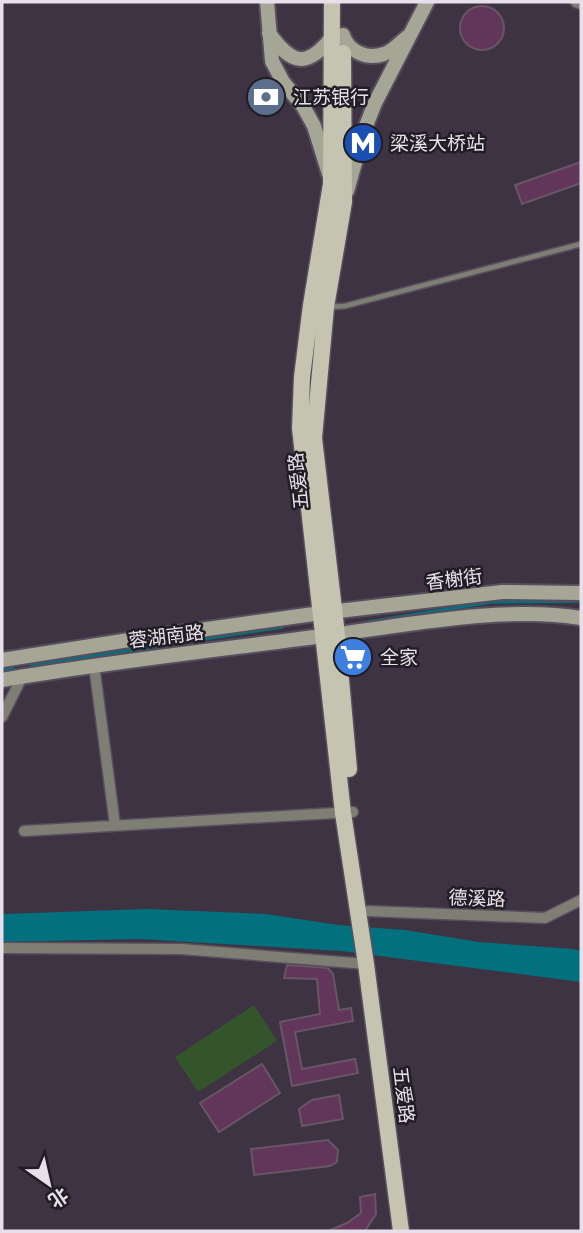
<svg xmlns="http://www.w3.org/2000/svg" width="583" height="1233" font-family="'Noto Sans','Noto Sans SC',sans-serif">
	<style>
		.green { fill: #34552c }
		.water { fill: #02707d }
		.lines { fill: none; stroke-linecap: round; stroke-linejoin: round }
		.stream { stroke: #02707d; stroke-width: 3.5 }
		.building { fill: #62355b; stroke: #685664; stroke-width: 2 }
		.service-casing { stroke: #584f5e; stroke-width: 8 }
		.minor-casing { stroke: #584f5e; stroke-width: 13 }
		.secondary-casing { stroke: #584f5e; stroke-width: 18 }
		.primary-casing { stroke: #584f5e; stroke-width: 19 }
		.service { stroke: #7f7e75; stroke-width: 4.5 }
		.minor { stroke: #7f7e75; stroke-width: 10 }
		.secondary { stroke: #a6a696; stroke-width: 14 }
		.primary { stroke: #c5c4b0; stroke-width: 16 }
		.labels { text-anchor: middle; stroke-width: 5; stroke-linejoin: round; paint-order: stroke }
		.poi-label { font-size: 19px; fill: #e7e0eb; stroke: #211d24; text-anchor: start }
		.street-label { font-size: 19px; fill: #e7e0eb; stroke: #211d24 }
	</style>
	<rect width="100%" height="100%" fill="#3d3343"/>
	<path class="green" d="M254,1005L277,1041L198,1092L175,1057Z"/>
	<path class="water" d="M147,909L266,914L338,925L405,930L479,942L573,949L581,951V982L341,951L140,939L2,942V914Z"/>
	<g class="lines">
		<path class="stream" d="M363,623L491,602L581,601
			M31,665L282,627
			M2,670L13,668"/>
	</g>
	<path class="building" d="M460 28a22 22 0 1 1 44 0a22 22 0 1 1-44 0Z
		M581,162V183L522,204L515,185Z
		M287,965L328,968L333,974L339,1010L351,1008L353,1021L295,1032L302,1069L355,1059L358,1073L292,1086L280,1022L320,1014L317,979L284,978Z
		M262,1064L280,1093L219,1132L200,1103Z
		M339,1095L343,1119L302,1126L299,1109L312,1100Z
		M328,1140L338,1150L337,1162L330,1166L254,1175L251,1149Z
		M375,1194L376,1214L365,1231H328L347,1223L361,1213L360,1197Z"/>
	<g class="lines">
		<g class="service-casing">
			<path id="service" d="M331,307L345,306L581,244"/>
		</g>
		<g class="minor-casing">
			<path id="minor" d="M576,2L581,4
				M94,665L115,825
				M2,717L22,677
				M24,831L353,812
				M367,911L545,918L581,900
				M2,948L181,949L366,964"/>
		</g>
		<g class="secondary-casing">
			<path id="secondary" d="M267,2L272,61L283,82L303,106L314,126L329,174
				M269,33C292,65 307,69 333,36
				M343,35C348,51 366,60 384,54C392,52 400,43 407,37
				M347,191L364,131L375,103L427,2
				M2,660L129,640L321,613L502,592L581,593
				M2,680C113,661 226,649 338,634C414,624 506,606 581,618"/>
		</g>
		<g class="primary-casing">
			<path id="primary" d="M332,2L331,184L311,305L302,377L300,428L343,813L366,964L401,1231
				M343,53L344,202L326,307L314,438L337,635L349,769"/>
		</g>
		<use href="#service" class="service"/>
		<use href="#minor" class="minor"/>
		<use href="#secondary" class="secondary"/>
		<use href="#primary" class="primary"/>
	</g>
	<defs>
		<g id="bank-disc" transform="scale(2.0125)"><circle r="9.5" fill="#5c6f8a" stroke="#211d24"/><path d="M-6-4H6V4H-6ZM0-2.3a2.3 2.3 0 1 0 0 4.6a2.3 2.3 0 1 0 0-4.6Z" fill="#fff"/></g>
		<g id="metro-disc" transform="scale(2.0125)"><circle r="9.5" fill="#1a4fb4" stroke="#211d24"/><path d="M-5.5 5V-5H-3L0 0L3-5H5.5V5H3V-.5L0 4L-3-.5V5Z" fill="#fff"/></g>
		<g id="supermarket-disc" transform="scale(2.0125)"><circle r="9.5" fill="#3f7fe0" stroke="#211d24"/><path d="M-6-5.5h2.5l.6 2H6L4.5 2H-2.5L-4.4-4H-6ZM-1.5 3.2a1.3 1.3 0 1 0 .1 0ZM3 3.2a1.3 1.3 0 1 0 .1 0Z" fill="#fff"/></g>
	</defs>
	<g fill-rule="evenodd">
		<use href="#bank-disc" x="266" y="97"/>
		<use href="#metro-disc" x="363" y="143"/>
		<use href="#supermarket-disc" x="353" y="657"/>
	</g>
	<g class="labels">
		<g class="poi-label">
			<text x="293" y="104">江苏银行</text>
			<text x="390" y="150">梁溪大桥站</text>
			<text x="380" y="664">全家</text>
		</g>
		<g class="street-label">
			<text transform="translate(298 481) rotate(-96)" y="7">五爱路</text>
			<text transform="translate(454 579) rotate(-7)" y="7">香榭街</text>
			<text transform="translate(166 636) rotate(-7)" y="7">蓉湖南路</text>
			<text transform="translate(477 898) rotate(2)" y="7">德溪路</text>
			<text transform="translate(404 1095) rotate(83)" y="7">五爱路</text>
		</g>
	</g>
	<rect width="583" height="1233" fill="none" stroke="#e7e0eb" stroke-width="7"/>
	<g transform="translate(49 1184) rotate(146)" stroke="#211d24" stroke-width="5" paint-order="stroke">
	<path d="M0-5L12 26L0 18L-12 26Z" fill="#e7e0eb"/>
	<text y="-10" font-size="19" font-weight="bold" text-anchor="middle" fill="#e7e0eb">北</text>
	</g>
</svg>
